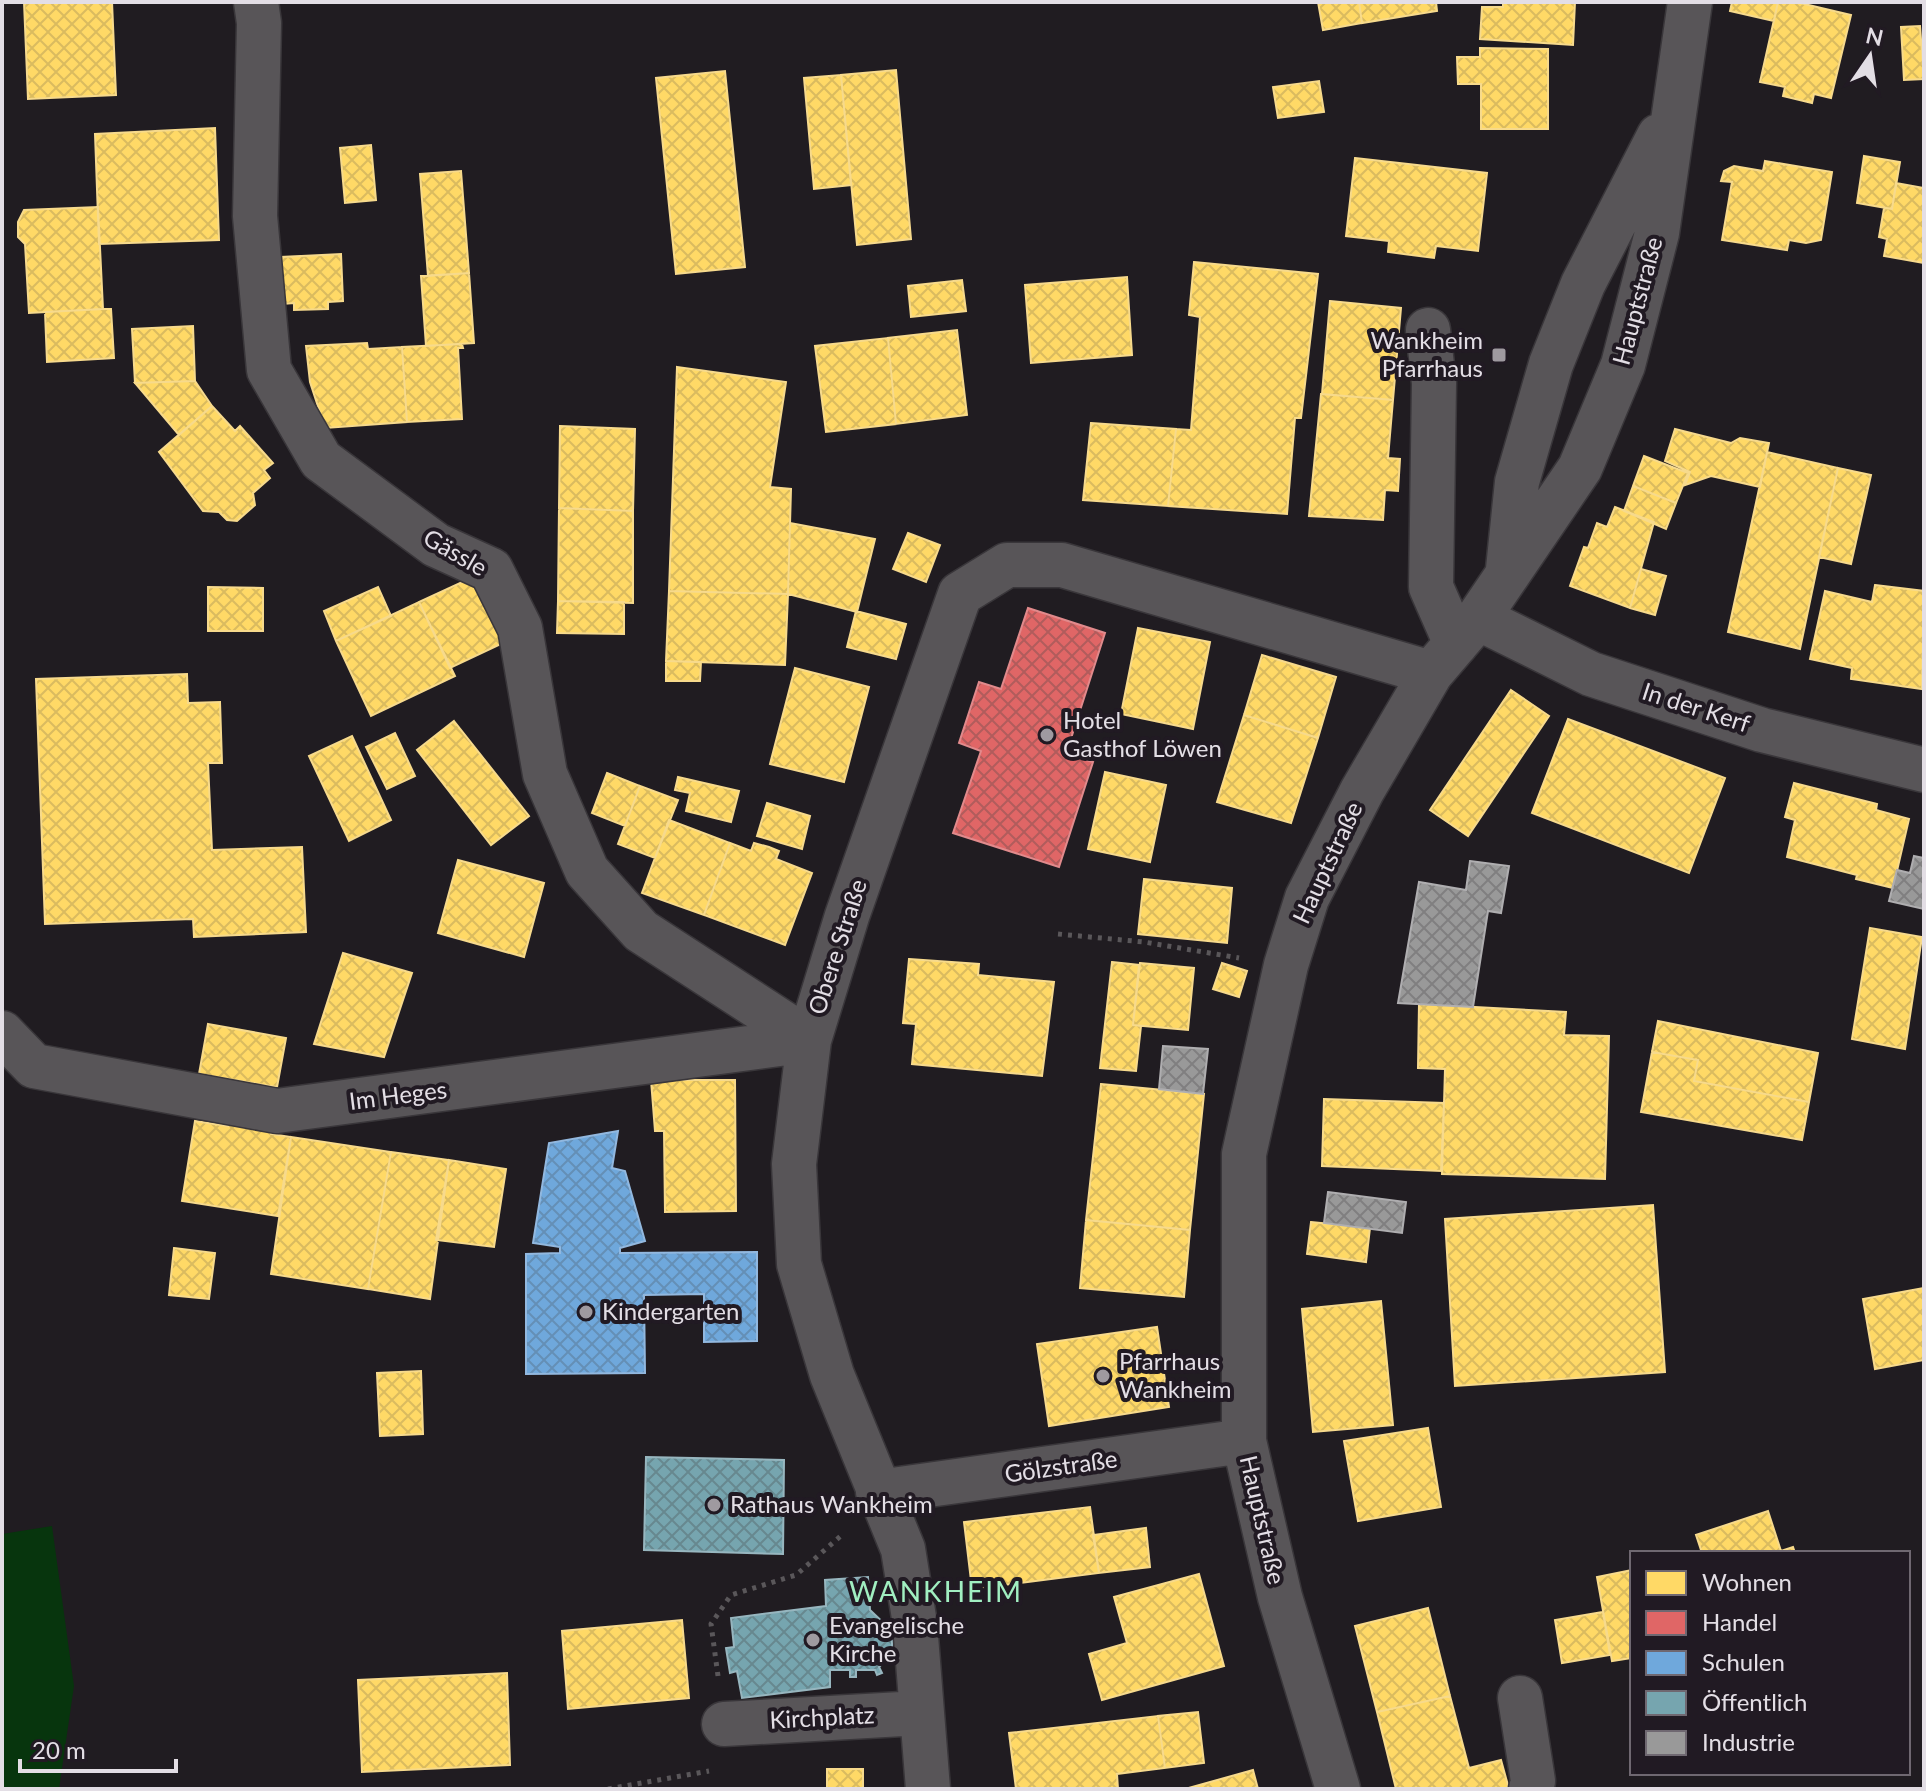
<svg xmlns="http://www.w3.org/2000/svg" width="1926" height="1791" font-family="Lato,sans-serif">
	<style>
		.green { fill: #07350d }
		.homes { fill: url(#homes-cross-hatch); stroke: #f7da8c; stroke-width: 2 }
		.shops { fill: url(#shops-cross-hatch); stroke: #e18a8c; stroke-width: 2 }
		.schools { fill: url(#schools-cross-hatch); stroke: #92b8df; stroke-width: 2 }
		.public { fill: url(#public-cross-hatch); stroke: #97b6bf; stroke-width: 2 }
		.industry { fill: url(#industry-cross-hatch); stroke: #afaeb0; stroke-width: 2 }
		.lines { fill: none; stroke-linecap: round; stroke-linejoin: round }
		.minor-casing { stroke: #39363a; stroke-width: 47 }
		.path { stroke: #5a575a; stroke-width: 5; stroke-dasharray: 4 6; stroke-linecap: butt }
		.minor { stroke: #585558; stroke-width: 44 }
		.poi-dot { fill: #9f9aa0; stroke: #211a23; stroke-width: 3 }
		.labels { text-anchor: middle; stroke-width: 8; stroke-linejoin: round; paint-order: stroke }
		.street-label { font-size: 24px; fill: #e3dee5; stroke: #211a23 }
		.poi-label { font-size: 24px; fill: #e3dee5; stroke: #211a23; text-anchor: start }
		.quarter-label { font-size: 28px; letter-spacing: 2px; fill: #a1efc1; stroke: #211a23 }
	</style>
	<defs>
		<pattern id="homes-cross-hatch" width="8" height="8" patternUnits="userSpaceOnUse" patternTransform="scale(2)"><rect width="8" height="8" fill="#ffd966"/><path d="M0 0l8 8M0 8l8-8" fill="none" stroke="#dabb5f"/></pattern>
		<pattern id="shops-cross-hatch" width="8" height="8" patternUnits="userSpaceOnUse" patternTransform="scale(2)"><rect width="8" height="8" fill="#e06666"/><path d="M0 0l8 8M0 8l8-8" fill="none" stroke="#b15c5c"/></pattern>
		<pattern id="schools-cross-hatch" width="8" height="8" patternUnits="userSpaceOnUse" patternTransform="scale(2)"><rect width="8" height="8" fill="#6fa8dc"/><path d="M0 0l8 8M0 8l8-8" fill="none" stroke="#648fb6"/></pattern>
		<pattern id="public-cross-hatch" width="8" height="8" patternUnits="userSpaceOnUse" patternTransform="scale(2)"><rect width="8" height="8" fill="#76a5af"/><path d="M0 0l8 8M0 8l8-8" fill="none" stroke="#67888f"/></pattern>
		<pattern id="industry-cross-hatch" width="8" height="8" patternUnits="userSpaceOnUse" patternTransform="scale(2)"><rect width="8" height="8" fill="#999"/><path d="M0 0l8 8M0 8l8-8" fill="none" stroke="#807f80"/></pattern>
	</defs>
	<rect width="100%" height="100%" fill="#201c21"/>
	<path class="green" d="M52,1526L74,1686L59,1789H2V1534Z"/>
	<path class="homes" d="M24,2H112L116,95L28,99Z
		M1318,2H1359L1362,23L1323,30Z
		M1359,2H1436L1437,11L1362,23Z
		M1503,2H1575L1573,45L1480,39L1482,7H1503Z
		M1732,2H1778L1774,21L1730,11Z
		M1778,2H1796L1851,15L1831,98L1814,94L1812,103L1783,96L1785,87L1760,82Z
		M1920,26L1924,79L1904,80L1901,27Z
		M1480,48L1548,49V129H1481V84H1458L1457,57H1480Z
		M896,70L911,239L857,245L841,75Z
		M725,71L745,267L676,274L656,78Z
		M841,75L851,185L814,189L804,78Z
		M1319,81L1324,112L1278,118L1273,87Z
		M215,128L219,240L99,244L95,134Z
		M371,145L376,200L345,203L340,148Z
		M1864,156L1900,162L1892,209L1857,203Z
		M1355,158L1487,173L1478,251L1436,246L1434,258L1388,252L1389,241L1346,236Z
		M1765,161L1832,172L1821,240L1806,243L1789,240L1787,250L1722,240L1732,182L1721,181L1724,171L1734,166L1763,171Z
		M461,171L469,273L428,276L420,174Z
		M1896,183L1924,188V263L1884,256L1887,239L1879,237L1884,208L1892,209Z
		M98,207L103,309L29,313L25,244L18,237V222L24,210Z
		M341,254L343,301L328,302V309L294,310V303L283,304L281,257Z
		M1194,262L1318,274L1301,418H1295L1287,514L1168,506L1176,429L1191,430L1200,317L1189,315Z
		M469,273L474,343L426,346L421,276Z
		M1127,277L1132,355L1031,363L1025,285Z
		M962,280L966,311L911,317L908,286Z
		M1330,301L1401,308L1393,400L1322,394Z
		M103,309H111L114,358L47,362L45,312Z
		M193,326L195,381L135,383L132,329Z
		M957,330L967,415L896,424L888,338Z
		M888,338L896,424L826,432L815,346Z
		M367,343L368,349L402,347L407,422L325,428L310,382L306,346Z
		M462,344L463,348H458L462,419L407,422L402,347Z
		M677,367L786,382L770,487L791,489L788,594L669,591Z
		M195,381L212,406L179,435L135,383Z
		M1321,394L1393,400L1388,458L1400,459L1398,491L1385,490L1383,520L1309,516Z
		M212,406L235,431L240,426L273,463L264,470L270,478L253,493L255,505L237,521L227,520L219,512L203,511L159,452Z
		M1091,423L1176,429L1168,506L1083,500Z
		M560,426L635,429L633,511L559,508Z
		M1675,429L1731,443L1740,438L1769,443L1760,487L1711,476L1685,485L1690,472L1665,461Z
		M1767,452L1838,468L1800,649L1728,632Z
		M1644,456L1688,473L1676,503L1633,486Z
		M1838,468L1871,475L1851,564L1819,557Z
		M1633,486L1676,503L1666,529L1624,511Z
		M1615,507L1654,522L1630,608L1570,586L1584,547L1588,548L1597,523L1607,527Z
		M559,508L633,511V603L558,601Z
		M790,523L875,539L857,612L788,594Z
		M908,533L940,545L926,582L893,569Z
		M1641,569L1666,576L1655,615L1630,608Z
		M473,577L505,642L450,668L419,602Z
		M1875,585L1924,591L1922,689L1851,679L1852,668L1810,659L1825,591L1872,602Z
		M208,587L263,588V631H208Z
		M378,587L391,616L336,641L324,611Z
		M669,591L788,594L785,665L666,661Z
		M558,601L624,602V634L557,633Z
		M419,602L455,676L371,716L336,641Z
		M856,611L906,624L896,659L847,647Z
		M1138,628L1210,642L1193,729L1121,714Z
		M1262,655L1336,677L1318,738L1244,715Z
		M666,661L701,662L700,681H666Z
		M795,668L869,687L844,782L770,764Z
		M187,674L188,703L220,702L222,763H208L212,850L302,847L306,932L194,937L193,919L45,924L36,679Z
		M1511,690L1549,716L1468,836L1430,810Z
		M1244,715L1318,738L1291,823L1217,802Z
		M1568,719L1725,778L1689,873L1532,813Z
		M454,721L529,816L491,845L417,750Z
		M395,733L415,776L387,789L366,747Z
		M352,736L391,820L349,841L309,756Z
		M1105,772L1166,785L1150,862L1088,849Z
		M607,773L640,786L625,826L592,813Z
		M678,777L739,791L731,822L686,811L690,793L675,790Z
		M1794,783L1877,804L1876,810L1909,819L1893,888L1856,879L1857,875L1787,857L1795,820L1785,817Z
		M640,786L678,800L655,858L618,844Z
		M767,803L810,816L802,849L757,836Z
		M669,820L730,843L704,915L642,893Z
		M730,843L751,851L754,843L769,847L779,851L776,859L812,873L785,945L704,915Z
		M458,860L544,883L524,957L438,933Z
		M1144,879L1232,888L1227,943L1138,934Z
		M1870,928L1922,937L1905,1049L1852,1039Z
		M343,953L412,973L384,1057L314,1044Z
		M909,959L979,964L978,975L1054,982L1042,1076L912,1064L916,1024L903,1023Z
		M1112,962L1139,965L1133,1025L1141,1026L1136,1071L1100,1068Z
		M1140,963L1194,968L1188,1030L1133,1025Z
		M1222,963L1247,971L1239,997L1213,989Z
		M1419,1004L1566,1012L1564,1035L1609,1036L1605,1179L1442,1174L1445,1069L1418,1068Z
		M1658,1021L1818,1053L1809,1102L1694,1081L1698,1060L1652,1052Z
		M208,1024L286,1038L277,1087L199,1074Z
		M1652,1052L1698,1060L1694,1081L1809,1102L1802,1140L1641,1112Z
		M651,1080H735L736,1211L665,1212L664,1131H655Z
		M1101,1084L1204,1094L1190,1230L1086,1220Z
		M1324,1099L1444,1103L1441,1171L1322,1166Z
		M195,1121L228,1126V1121L272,1129L271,1134L291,1137L278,1216L182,1201Z
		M291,1137L391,1152L368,1289L271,1274Z
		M391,1152L449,1160L430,1299L368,1289Z
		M449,1160L506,1169L494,1247L436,1240Z
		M1653,1205L1665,1372L1455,1386L1445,1219Z
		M1086,1220L1190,1230L1184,1297L1080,1288Z
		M1311,1222L1370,1228L1366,1262L1307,1254Z
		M174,1248L215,1253L209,1299L169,1295Z
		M1924,1288V1360L1875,1369L1863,1299Z
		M1381,1301L1393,1425L1313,1432L1302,1309Z
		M1157,1327L1169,1407L1049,1426L1037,1344Z
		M421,1371L423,1434L380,1436L377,1373Z
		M1428,1428L1441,1507L1358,1521L1344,1441Z
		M1090,1507L1099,1573L972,1589L964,1522Z
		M1768,1511L1781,1551L1793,1547L1795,1553H1702L1696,1535Z
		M1146,1528L1150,1567L1099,1573L1093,1535Z
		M1632,1570V1658L1612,1661L1597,1577Z
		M1199,1574L1224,1666L1102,1700L1089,1654L1127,1643L1114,1597Z
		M1428,1608L1450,1696L1377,1712L1355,1626Z
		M1603,1612L1610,1655L1562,1663L1555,1620Z
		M682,1620L689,1698L568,1709L562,1631Z
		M507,1673L510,1765L362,1772L358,1680Z
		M1450,1696L1469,1768L1501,1760L1509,1789H1396L1377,1712Z
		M1198,1712L1204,1763L1165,1768L1158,1716Z
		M1158,1716L1165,1768L1117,1774L1118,1789H1016L1009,1733Z
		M827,1769H863V1789H827Z
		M1253,1770L1258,1789H1185Z"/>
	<path class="shops" d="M1028,608L1105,633L1066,754L1093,762L1059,867L953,833L981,751L959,743L979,682L1001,689Z"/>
	<path class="schools" d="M618,1131L612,1168L625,1171L645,1241L620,1248V1253L757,1252V1341L704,1342V1294L644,1295L645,1373L526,1374V1254L560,1253V1247L533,1243L549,1143Z"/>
	<path class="public" d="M646,1457L784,1460L783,1554L644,1550Z
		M868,1577L870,1610L890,1629L896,1626L898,1631L892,1633V1650L899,1652L897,1658L891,1655L879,1667L882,1673L877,1675L875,1670H856V1677H850V1670H830V1687L742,1698L737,1671L730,1673L726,1648L734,1647L731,1618L826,1606L825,1580Z"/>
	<path class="industry" d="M1914,856L1924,858V909L1889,901L1897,870L1910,873Z
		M1470,861L1509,866L1501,913L1488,911L1473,1007L1398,1003L1419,882L1466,890Z
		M1163,1046L1208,1049L1203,1094L1159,1089Z
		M1328,1192L1406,1202L1402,1233L1324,1223Z"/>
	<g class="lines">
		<g class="minor-casing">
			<path id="minor" d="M256,2L259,23L255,216L269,370L321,460L436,545L491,570L520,628L545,774L587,871L641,931L809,1040
				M1428,330L1434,383L1431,587L1456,644
				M1508,569L1517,482L1551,364L1583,284L1659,136
				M1478,618L1591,674L1762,730L1924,770
				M2,1033L34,1066L277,1111L809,1040
				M878,1492L1244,1441
				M1520,1698L1533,1781L1531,1789
				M724,1724L920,1713
				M928,1789L915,1624L903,1549L832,1375L799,1264L794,1164L809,1040L847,916L960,594L1007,565H1062L1431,673
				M1338,1789L1280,1597L1244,1441V1154L1286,965L1307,898L1362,791L1431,673L1478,618L1580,468L1623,365L1657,233L1690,2"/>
		</g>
		<path class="path" d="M1058,934L1144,942L1239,958
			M718,1676L711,1624L731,1595L796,1575L843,1534
			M608,1789L709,1771"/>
		<use href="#minor" class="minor"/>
	</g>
	<g class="poi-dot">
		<rect x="1491" y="347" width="16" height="16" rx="4"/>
		<circle cx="1047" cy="735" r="8"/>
		<circle cx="586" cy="1312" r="8"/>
		<circle cx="1103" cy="1376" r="8"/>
		<circle cx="714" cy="1505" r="8"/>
		<circle cx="813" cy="1640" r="8"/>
	</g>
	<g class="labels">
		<g class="street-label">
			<text transform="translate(1638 301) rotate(-75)" y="8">Hauptstraße</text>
			<text transform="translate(455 553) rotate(30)" y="8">Gässle</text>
			<text transform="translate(1696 708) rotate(18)" y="8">In der Kerf</text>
			<text transform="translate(1328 863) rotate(-65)" y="8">Hauptstraße</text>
			<text transform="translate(838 947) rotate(-72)" y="8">Obere Straße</text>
			<text transform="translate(398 1096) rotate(-7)" y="8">Im Heges</text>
			<text transform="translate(1061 1467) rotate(-8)" y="8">Gölzstraße</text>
			<text transform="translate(1262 1520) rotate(77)" y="8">Hauptstraße</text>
			<text transform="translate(822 1718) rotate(-3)" y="8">Kirchplatz</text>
		</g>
		<g class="poi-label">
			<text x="1483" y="349" text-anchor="end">Wankheim<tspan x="1483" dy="28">Pfarrhaus</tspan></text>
			<text x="1063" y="729">Hotel<tspan x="1063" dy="28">Gasthof Löwen</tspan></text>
			<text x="602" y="1320">Kindergarten</text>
			<text x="1119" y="1370">Pfarrhaus<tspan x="1119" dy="28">Wankheim</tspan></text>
			<text x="730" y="1513">Rathaus Wankheim</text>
			<text x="829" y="1634">Evangelische<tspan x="829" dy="28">Kirche</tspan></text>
		</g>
		<g class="quarter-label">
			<text x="936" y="1602">WANKHEIM</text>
		</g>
	</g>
	<rect width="1926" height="1791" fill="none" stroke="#e3dee5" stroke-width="8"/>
	<rect x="1630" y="1551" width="280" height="224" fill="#211a23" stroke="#6f6871" stroke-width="2"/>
	<rect x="1646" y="1571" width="40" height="24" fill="#ffd966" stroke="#6f6871" stroke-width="2"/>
	<text x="1702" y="1591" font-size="24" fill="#e3dee5">Wohnen</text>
	<rect x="1646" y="1611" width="40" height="24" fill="#e06666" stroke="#6f6871" stroke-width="2"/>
	<text x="1702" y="1631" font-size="24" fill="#e3dee5">Handel</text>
	<rect x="1646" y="1651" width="40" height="24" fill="#6fa8dc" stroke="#6f6871" stroke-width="2"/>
	<text x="1702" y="1671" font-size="24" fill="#e3dee5">Schulen</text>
	<rect x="1646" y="1691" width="40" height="24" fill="#76a5af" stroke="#6f6871" stroke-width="2"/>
	<text x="1702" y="1711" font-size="24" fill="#e3dee5">Öffentlich</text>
	<rect x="1646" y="1731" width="40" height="24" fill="#999999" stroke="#6f6871" stroke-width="2"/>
	<text x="1702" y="1751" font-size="24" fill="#e3dee5">Industrie</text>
	<g transform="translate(1870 56) rotate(13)" stroke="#211a23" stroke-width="6" paint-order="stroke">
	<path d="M0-6L14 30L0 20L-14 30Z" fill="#e3dee5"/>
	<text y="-12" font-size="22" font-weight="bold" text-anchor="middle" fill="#e3dee5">N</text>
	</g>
	<path d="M20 1759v12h156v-12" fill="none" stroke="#e3dee5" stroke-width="4"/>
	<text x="32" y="1759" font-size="24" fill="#e3dee5" stroke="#211a23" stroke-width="6" paint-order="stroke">20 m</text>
</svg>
